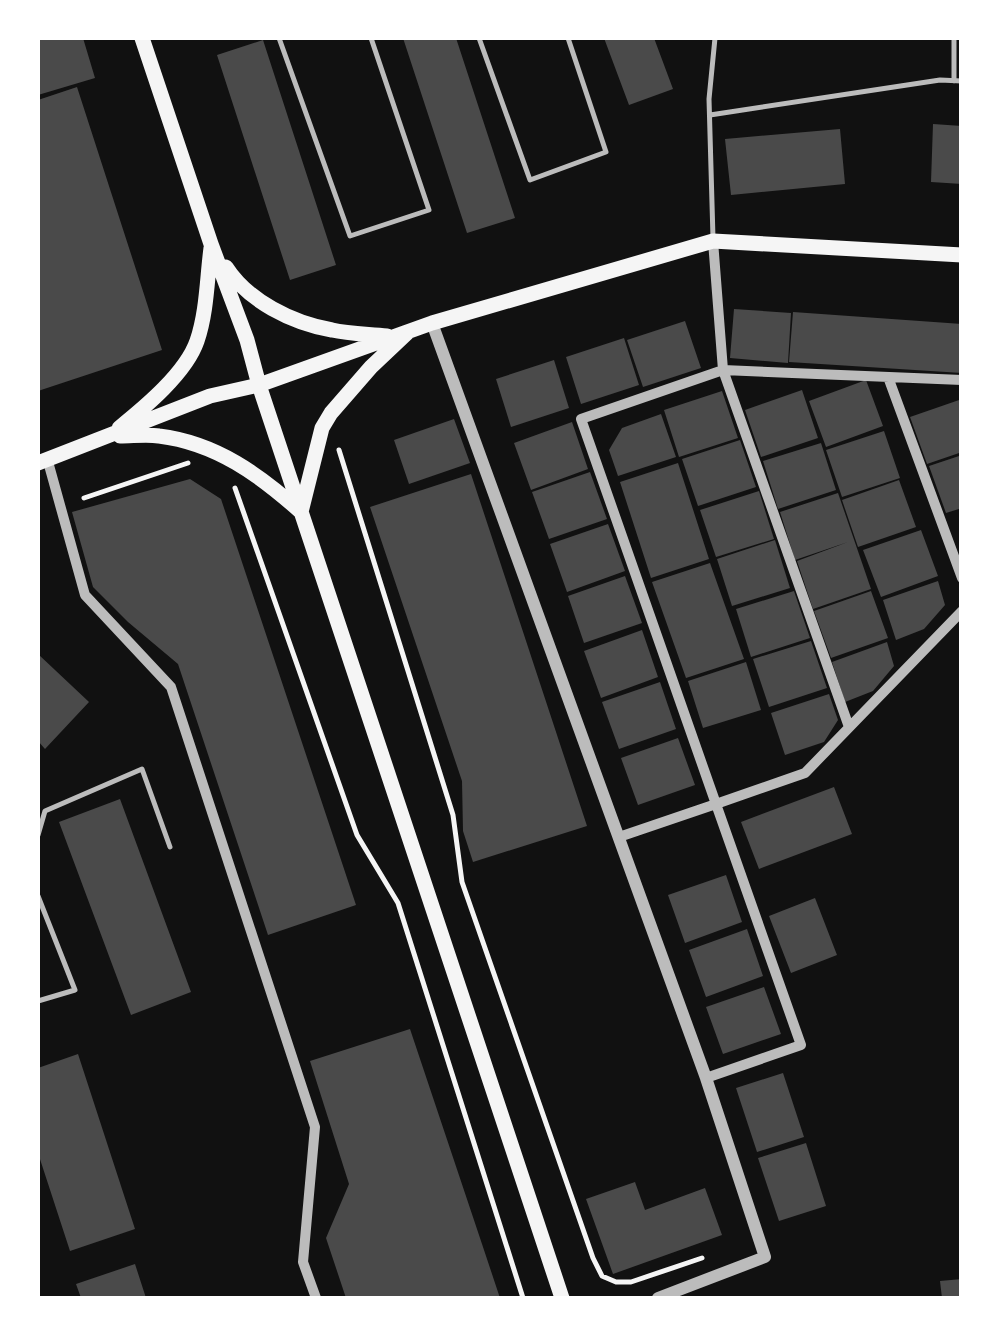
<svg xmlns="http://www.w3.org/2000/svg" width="999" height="1336" font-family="'Nunito Sans',sans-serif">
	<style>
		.building { fill: #4a4a4a }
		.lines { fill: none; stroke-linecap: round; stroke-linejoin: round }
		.path { stroke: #f5f5f5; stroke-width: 5 }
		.service { stroke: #bcbcbc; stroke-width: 5 }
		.minor { stroke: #bcbcbc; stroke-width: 10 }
		.tertiary { stroke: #bcbcbc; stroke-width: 12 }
		.secondary { stroke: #f5f5f5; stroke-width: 15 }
	</style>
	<rect width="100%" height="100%" fill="#111"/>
	<path class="building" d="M38,38H83L95,78L38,95Z
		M403,38H456L515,218L467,233Z
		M604,38H654L673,89L629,105Z
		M263,40L336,265L290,280L217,55Z
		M77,87L162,350L38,391V100Z
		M933,124L962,126V184L931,182Z
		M840,129L845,184L731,195L725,139Z
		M734,309L791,313L788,363L730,358Z
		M793,312L962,324V373L789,362Z
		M685,321L701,368L643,387L627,340Z
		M624,338L639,385L581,404L566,357Z
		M554,360L569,408L511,427L496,379Z
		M866,380L883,426L826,447L809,401Z
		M802,390L818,438L761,457L745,410Z
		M722,391L738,438L679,457L664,410Z
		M962,399V452L927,464L910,417Z
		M661,414L676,457L618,476L609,450L622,428Z
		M454,419L470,463L409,484L394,440Z
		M572,422L588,469L531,490L514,443Z
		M884,431L900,478L842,497L826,450Z
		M740,440L756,487L698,506L682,459Z
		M821,443L836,490L778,509L763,461Z
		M962,455V508L946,513L929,466Z
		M678,463L709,559L651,578L620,482Z
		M590,472L607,519L549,539L532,492Z
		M471,474L587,826L473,862L463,831L462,781L370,507Z
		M190,479L221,499L356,905L268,935L178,664L128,622L93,587L72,512Z
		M899,480L916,527L858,547L842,500Z
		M759,491L774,539L716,557L700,510Z
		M838,493L871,589L813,609L797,561L848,542L795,560L780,512Z
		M608,524L625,571L567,592L550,544Z
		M921,530L938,576L881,597L863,550Z
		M775,540L790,588L732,606L717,559Z
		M710,563L744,659L686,678L652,582Z
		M625,576L642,623L584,643L568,596Z
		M938,581L945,605L924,629L896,640L883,600Z
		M794,591L810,638L751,657L736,609Z
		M871,591L888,638L831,658L814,611Z
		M642,630L658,677L601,698L584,651Z
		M811,641L827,688L769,707L753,659Z
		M887,642L894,666L873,691L845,702L832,662Z
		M38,654L89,702L45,749L38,741Z
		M746,662L761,710L703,728L688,681Z
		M660,682L676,729L619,749L602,702Z
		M829,694L838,720L824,742L785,755L771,713Z
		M678,738L695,785L638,805L621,758Z
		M834,787L852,834L759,869L741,822Z
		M120,799L191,992L131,1015L59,822Z
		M726,875L742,922L685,943L668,895Z
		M815,898L837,955L791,973L769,916Z
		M747,929L763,976L706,997L689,950Z
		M764,987L781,1034L723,1054L706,1007Z
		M410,1029L482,1244L500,1298H346L326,1238L349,1184L310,1061Z
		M78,1054L135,1229L70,1251L38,1153V1068Z
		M783,1073L804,1137L757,1152L736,1088Z
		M806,1143L826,1206L779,1221L758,1158Z
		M635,1182L645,1210L705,1188L722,1235L613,1274L586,1199Z
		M135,1264L146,1298H81L76,1284Z
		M962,1279V1298H942L940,1281Z"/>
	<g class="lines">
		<path class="path" d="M339,450L453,815L462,882L593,1258L602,1276L616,1282H631L702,1258
			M235,488L357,835L398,903L523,1298
			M84,498L188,463"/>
		<path class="service" d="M279,38L350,236L429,210L371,38
			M479,38L530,180L606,152L568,38
			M954,81V38
			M710,115L940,80L962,81
			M713,238L709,99L715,38
			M38,835L45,811L142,769L170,847
			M38,896L75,990L38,1001"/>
		<path class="minor" d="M713,241L723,370L849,727
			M888,377L962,578
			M47,458L85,595L171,687L315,1127L303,1262L316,1298
			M619,837L716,804L581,419L723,370L962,380
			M706,1078L801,1045L716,804L805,773L962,611"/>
		<path class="tertiary" d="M432,323L706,1078L765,1257L658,1298"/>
		<path class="secondary" d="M142,38L211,244L247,340L259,385L562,1298
			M226,267C248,301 292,323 332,330C349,334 368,334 387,336
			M119,428C145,407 186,373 197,341C207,312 207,278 211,248
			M120,436C133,436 147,434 159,436C216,443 260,475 301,512L322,428L331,413L371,367L407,333
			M38,463L210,396L259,385L432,323L713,241L962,255"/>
	</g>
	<rect width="999" height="1336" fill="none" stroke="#ffffff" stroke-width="80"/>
</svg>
